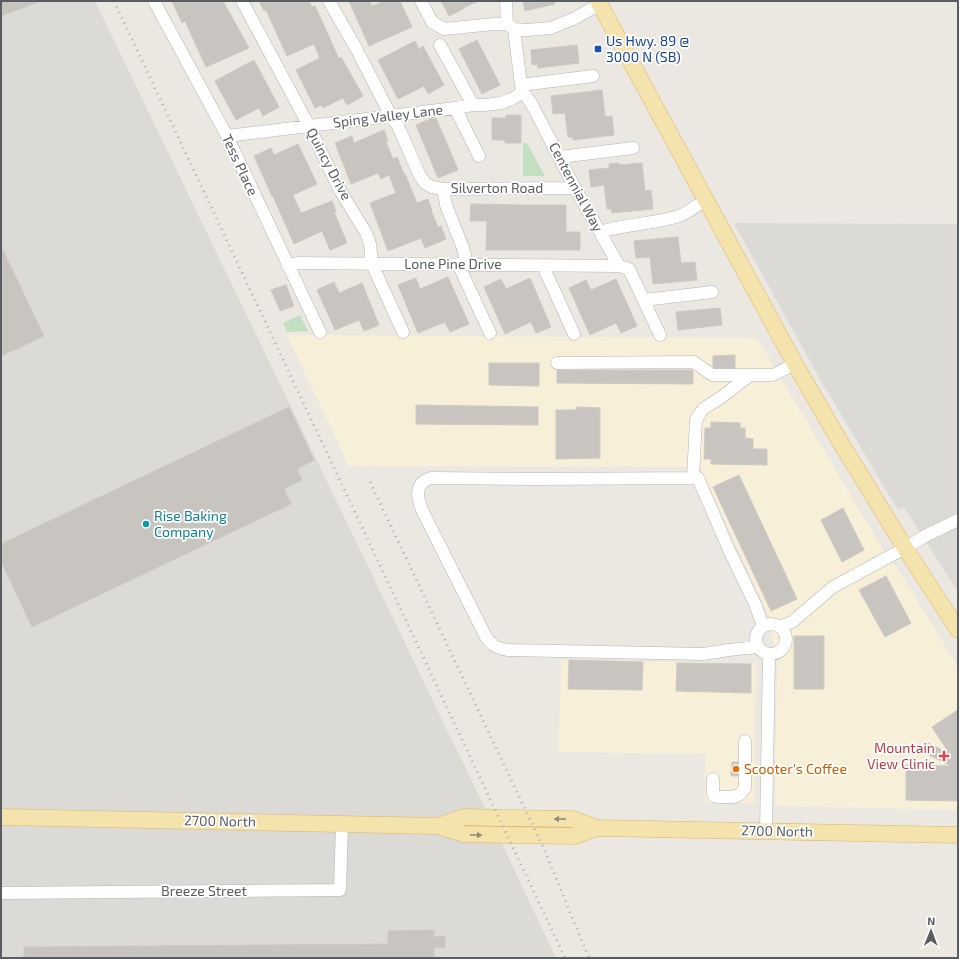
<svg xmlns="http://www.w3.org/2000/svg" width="959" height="959" font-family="'Exo 2',sans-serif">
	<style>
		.commercial { fill: #f8efd8 }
		.industrial { fill: #dcdad6 }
		.green { fill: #c3dfc1 }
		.building { fill: #c8c5c0; stroke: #cec9c1 }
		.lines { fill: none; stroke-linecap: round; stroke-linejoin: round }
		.minor-casing { stroke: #b2b4b7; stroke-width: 13 }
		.major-casing { stroke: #deb467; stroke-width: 17 }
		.minor { stroke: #fff; stroke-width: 12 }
		.major { stroke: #f4e3ad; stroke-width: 16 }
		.rail { stroke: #afb0b0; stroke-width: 3; stroke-dasharray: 1 5; stroke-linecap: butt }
		.oneway { fill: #908c7b }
		.transit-dot { fill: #1a4fb4; stroke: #fff; stroke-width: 1.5 }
		.culture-dot { fill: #0f9aa8; stroke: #fff; stroke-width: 1.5 }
		.health-dot { fill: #e0444e; stroke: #fff; stroke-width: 1.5 }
		.food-dot { fill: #e8710a; stroke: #fff; stroke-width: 1.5 }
		.labels { text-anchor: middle; stroke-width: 3.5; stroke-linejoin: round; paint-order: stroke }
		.transit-label { font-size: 14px; fill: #164399; stroke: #fff; text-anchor: start }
		.street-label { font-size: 14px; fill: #5a5d60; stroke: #fff }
		.culture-label { font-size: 14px; fill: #0d838f; stroke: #fff; text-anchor: start }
		.health-label { font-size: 14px; fill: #be3a42; stroke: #fff; text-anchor: end }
		.food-label { font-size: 14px; fill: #c56008; stroke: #fff; text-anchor: start }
	</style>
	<rect width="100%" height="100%" fill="#ebe8e1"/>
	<path class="commercial" d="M287,335L757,338L878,541L901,574L958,667V810L775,806L777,663L768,614L700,467L349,466Z
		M561,660L756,664L754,803L705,802L706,754L559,752Z"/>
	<path class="industrial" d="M1,1H95L504,848L556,958H1Z
		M734,223L958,224V592L904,507L898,510L817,374Z"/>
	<path class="green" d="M523,143H527L545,176H523Z
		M300,315L308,331L287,332L283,323Z"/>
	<path class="building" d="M1,1H38V2L1,16Z
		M172,1H223L249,48L206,67L185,21L182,23Z
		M259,1H309L312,7L315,6L339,59L341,57L363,96L347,105L343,98L323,108L321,105L315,108L296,70L320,58L314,44L287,56L266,10L264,11Z
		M349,1H369L372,6L384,1H400L412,27L369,46Z
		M441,1H479L465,7V8L449,16Z
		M523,1H554L555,4L525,11Z
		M477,40L500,85L482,94L459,49Z
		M415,41L419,49L423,46L444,85L428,94L424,86L398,99L378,60Z
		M577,45L579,63L538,68L537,64L532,65L531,50Z
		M254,60L279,107L263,116L259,108L236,120L215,81Z
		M602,90L605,117L612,116L614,135L573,140V137H568L565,113L553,114L551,96Z
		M506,115H521V143H505V140H492V118H506Z
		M432,118H436L458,170L438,178L416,125Z
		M384,130L388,141L386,142L393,159L397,157L404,174H405L417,203L428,199L432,210H431L438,227L441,226L446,239L425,248L421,238L388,251L370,203L396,193L389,175L381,179L378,173L351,184L335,143L352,136L354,143Z
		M298,144L317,184L293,195L301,213L332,201L336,211L334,212L347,243L330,250L322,231L294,244L273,196H272L254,156L271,148L274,155Z
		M619,163V165L642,163L645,191L651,190L653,209L612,213L611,209H607L604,185L591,187L589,170L609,168V164Z
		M471,204L522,205H566V232H580V250H486L487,221H470Z
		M678,237L681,263L695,262L697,280L653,284L650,257L636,258L634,241Z
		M1,246L44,336L1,356Z
		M448,277L469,324L450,332L445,322L418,333L398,285L416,278L420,289Z
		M530,278L551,327L536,333L531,322L505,334L484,287L501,279L506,289Z
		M616,279L637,326L621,333L616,323L590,335L569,288L586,280L591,290Z
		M334,282L339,293L362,283L379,325L364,331L359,320L335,330L317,290Z
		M286,285L294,306L280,311L271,290Z
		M720,308L722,325L678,330L676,312Z
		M735,355V368H714L713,367V356Z
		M489,363H539V386L489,385Z
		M557,370H692L693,371V384L557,383Z
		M416,405L538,407V425L416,424Z
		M289,407L314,460L297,469L302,480L284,489L291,504L32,627L1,561V544Z
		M576,407L600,408V458L556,459V410H576Z
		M711,422L740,423V428H745V438L753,439V449H767V465L711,464V459H704L705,428H711Z
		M739,475L797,599L771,611L713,487Z
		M843,508L864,550L842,562L821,520Z
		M886,576L911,623L885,637L859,590Z
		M794,636H824V689H794Z
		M569,660L643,662L642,690L568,689Z
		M677,663L751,664V693L676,691Z
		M958,710V801L906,800V765L951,766L921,751L926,742L949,753L932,727Z
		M732,762H738V776H731Z
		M434,930V937L445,936V948L434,947V958H24V947L388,944V931Z"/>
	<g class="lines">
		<g class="minor-casing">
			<path id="minor" d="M154,1L227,136L320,332
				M242,1L309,126L338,187L366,233L370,244L372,264L403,332
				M329,1L357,50
				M421,1L432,22L444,29L494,24H507L514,29L527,30L551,28L573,19L600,4
				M506,1L507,24
				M514,29L521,85L523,92L531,103L541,122L575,188L619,266L629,269L660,335
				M440,45L473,105
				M360,56L391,116L398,126L420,176L425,183L432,187L443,189L446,205L463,248L467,264
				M521,85L593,76
				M455,108L479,156
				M227,136L455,108L473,105H485L501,103L512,99L523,92
				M560,157L633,148
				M443,189L575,188
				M600,232C626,224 654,224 679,216C689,212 697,205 706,200
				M458,264L490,333
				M288,266L298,263L619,266
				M543,266L574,334
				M644,300L712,292
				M557,363L694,362L712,375H773L795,364
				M693,478L696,420L703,409L723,396L750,375
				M756 639a15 15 0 1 1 30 0a15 15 0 1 1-30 0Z
				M780,627L792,622L833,587L905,548L927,535L958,520
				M757,647L729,650L703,654L508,650C497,648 492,646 486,637L422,510C417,497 414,483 431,478L536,479L698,478L729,550L755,604L763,626
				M713,779V793L714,796L718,797H733L739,795L745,788V741
				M766,831L769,655
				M1,893L340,890L342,824"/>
		</g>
		<g class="major-casing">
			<path id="major" d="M598,1L633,66L795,364L839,440L905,548L958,630
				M1,817L438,826L463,834L507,835L575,836L597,828L958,835
				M438,826L464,817L499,818L573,819L597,828"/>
		</g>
		<use href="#minor" class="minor"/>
		<use href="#major" class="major"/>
		<path class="rail" d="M114,1L565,958
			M370,482L544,849L589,958"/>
	</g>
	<defs><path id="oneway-solid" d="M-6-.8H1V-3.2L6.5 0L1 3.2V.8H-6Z"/></defs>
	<g class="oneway">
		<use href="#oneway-solid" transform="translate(560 819) rotate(-179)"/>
		<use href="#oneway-solid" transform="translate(476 835) rotate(2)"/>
	</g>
	<rect class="transit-dot" x="594" y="45" width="8" height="8" rx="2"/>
	<circle class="culture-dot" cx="146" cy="524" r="4"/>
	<path class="health-dot" d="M942 750h4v4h4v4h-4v4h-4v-4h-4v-4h4z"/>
	<circle class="food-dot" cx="736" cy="769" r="4"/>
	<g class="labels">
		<g class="transit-label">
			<text x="606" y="46">Us Hwy. 89 @<tspan x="606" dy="16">3000 N (SB)</tspan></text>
		</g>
		<g class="street-label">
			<text transform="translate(388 116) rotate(-7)" y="5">Sping Valley Lane</text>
			<text transform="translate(329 164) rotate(62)" y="5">Quincy Drive</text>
			<text transform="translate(240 165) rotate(65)" y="5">Tess Place</text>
			<text transform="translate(576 187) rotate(62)" y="5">Centennial Way</text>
			<text x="497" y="193">Silverton Road</text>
			<text x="453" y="269">Lone Pine Drive</text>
			<text transform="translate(220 821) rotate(1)" y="5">2700 North</text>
			<text transform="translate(777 831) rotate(1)" y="5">2700 North</text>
			<text x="204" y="896">Breeze Street</text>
		</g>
		<g class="culture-label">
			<text x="154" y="521">Rise Baking<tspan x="154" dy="16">Company</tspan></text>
		</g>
		<g class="health-label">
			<text x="935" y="753">Mountain<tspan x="935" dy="16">View Clinic</tspan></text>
		</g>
		<g class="food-label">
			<text x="744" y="774">Scooter's Coffee</text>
		</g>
	</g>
	<rect width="959" height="959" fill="none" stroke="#5a5d60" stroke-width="4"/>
	<g transform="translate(931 931) rotate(1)" stroke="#ffffff" stroke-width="3" paint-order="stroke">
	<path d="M0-3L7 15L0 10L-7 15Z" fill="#5a5d60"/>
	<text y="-6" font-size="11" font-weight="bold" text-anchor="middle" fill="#5a5d60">N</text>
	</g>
</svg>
